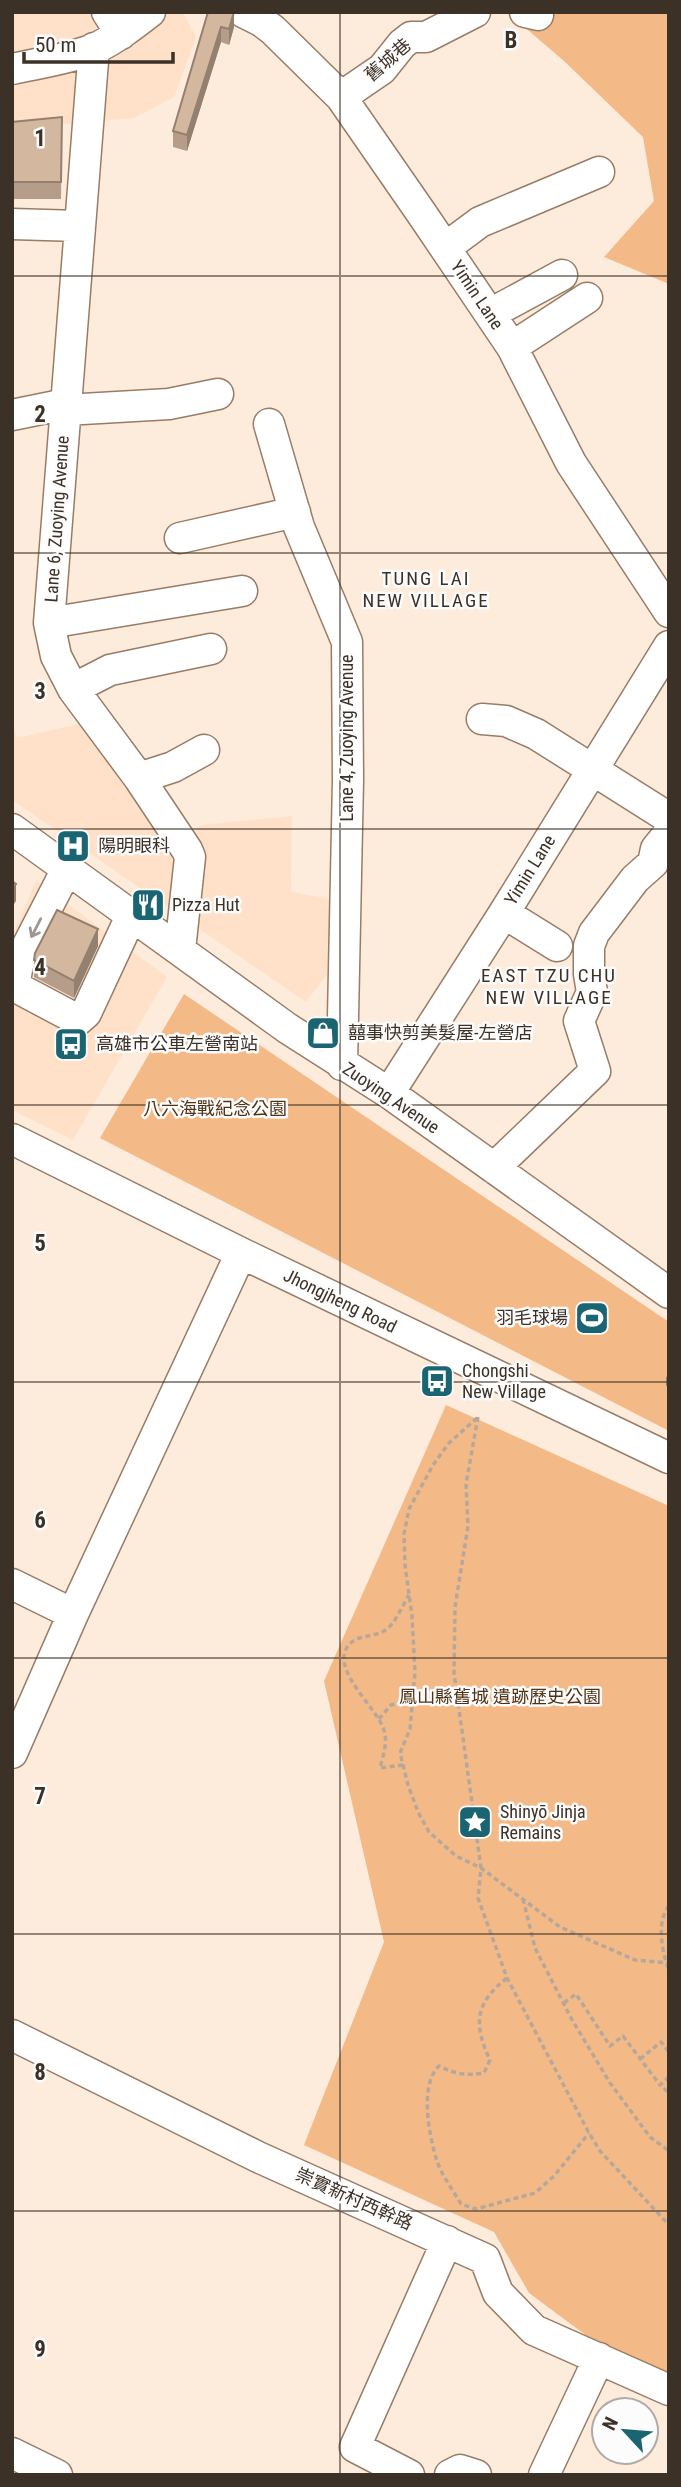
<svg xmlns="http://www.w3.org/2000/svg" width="681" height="2487" font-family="'Roboto Condensed','Noto Sans TC',sans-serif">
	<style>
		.built { fill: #fee1c8 }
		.green { fill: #f3ba88 }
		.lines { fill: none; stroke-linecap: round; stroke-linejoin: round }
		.minor-casing { stroke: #987d66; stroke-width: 33 }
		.path { stroke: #b7a79a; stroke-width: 3.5; stroke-dasharray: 5 3.5; stroke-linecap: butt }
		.minor { stroke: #fff; stroke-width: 30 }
		.wall { fill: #b69d89 }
		.shaded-wall { fill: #94806f }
		.building { fill: #d4b79f; stroke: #94806f; stroke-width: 2 }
		.oneway { stroke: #9e9893 }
		.grid { fill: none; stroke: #3c3127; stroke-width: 2; stroke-opacity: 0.55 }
		.labels { text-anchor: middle; stroke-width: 5; stroke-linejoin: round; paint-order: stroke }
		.street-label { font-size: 18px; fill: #3c3127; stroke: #fcfcfc }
		.poi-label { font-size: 18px; fill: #3c3127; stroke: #fcfcfc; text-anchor: start }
		.park-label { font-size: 18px; fill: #503215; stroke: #fcfcfc }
		.neighbourhood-label { font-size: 19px; letter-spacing: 2px; fill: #3c3127; stroke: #fcfcfc }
		.grid-label { font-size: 23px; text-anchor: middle; font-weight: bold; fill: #3c3127; stroke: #fcfcfc; stroke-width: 5; stroke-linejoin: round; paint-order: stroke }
	</style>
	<rect width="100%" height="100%" fill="#fdebdc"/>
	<path class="built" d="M12,12H183L196,37L174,97L134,118L12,129Z
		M12,722L17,738L80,724L169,844L202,825L292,816L291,892L336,900L332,968L306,1002L12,800Z
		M36,881L167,977L73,1140L12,1110V937Z"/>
	<path class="green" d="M514,12H669V284L604,257L654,201L643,137L564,61L515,19Z
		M184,994L669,1322V1431L100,1138Z
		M446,1405L669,1506V2373L591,2339L529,2293L494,2232L304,2145L384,1942L324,1681Z"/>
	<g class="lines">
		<g class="minor-casing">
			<path id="minor" d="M107,12L121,34
				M243,12L261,21L273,30L341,97L422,214L512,347L571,463L669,612
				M525,12L538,15
				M94,48L49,623L56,656L73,689L139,778L187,850L190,857L180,950
				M12,69C39,63 68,59 94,49C115,39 132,26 150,12
				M341,97L382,69L402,44L411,37H426L475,12
				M12,224L79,226
				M445,248L480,222L599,172
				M490,314L562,275
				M512,347L587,298
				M65,410L169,404L218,394
				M12,415L66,404
				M269,424L299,527L347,642L348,780L342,1065
				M180,538L295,512
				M49,623L242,591
				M73,689L110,670L211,649
				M482,719L506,721L536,734L669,818
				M139,778L173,767L204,750
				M12,829L287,1028L389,1093L669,1293
				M68,867L18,964L14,986L78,1020L86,1013L132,914
				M504,913L557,946
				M389,1093L504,913L669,646
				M12,1139L241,1253L669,1458
				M494,1168L595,1071L579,1021L592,992L589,974V946L594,933L635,879L653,863L656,849L669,833
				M12,1584L73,1614
				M12,1753L73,1614L241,1253
				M12,2035L258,2157L485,2259L498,2293L534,2330L669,2390
				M12,2453L57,2475
				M409,2475L355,2447L447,2241
				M450,2475L460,2470L476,2475
				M544,2475L599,2358"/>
		</g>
		<path class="path" d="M478,1417L466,1484L468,1526L455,1607L454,1673L481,1868L478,1898L507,1978L589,2133L600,2151L669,2225
			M477,1418L449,1443L433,1465L409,1509L404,1534L405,1565L412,1616L415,1672L410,1729L400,1753L408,1785L418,1812L429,1832L456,1856L481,1868L560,1927L635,1960L669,1963
			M379,1719L391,1705L412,1699
			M403,1765L380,1768C383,1756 388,1742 384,1730C377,1708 334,1673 346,1649C354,1634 371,1638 384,1631C395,1625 402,1606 409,1595
			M523,1899L535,1948L571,2018L610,2083L650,2137L669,2151
			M669,1906C656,1921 662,1953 669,1970
			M507,1978C475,2003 473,2024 490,2060L484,2073C466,2076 455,2074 439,2066C419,2085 429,2136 437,2161C442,2176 453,2190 461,2204L476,2209L535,2193L554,2176L589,2133
			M564,2003L576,1994L610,2046L623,2036L660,2085
			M640,2059L661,2042L669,2052
			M669,2077L660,2085L669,2093"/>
		<use href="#minor" class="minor"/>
	</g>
	<path class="wall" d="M208,12L234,27L229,45L221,42L187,151L173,147V131Z
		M62,117L61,199H12V122Z
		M98,946L74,998L34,977V960Z"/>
	<path class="shaded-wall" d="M234,12V27L229,45V29Z
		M221,27V42L187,151V135Z
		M16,884V901L12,907V890Z
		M98,929V946L74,998V981Z"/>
	<path class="building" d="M208,12H234L229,29L221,27L187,135L173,131Z
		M62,117L61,182H12V122Z
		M12,881L16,884L12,890Z
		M57,910L98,929L74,981L34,960L35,953Z
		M669,1374V1388L667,1385V1378Z"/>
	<defs><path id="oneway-shaft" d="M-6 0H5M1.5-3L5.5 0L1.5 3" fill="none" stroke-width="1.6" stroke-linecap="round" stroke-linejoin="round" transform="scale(1.75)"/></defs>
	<use class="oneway" href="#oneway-shaft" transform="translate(36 928) rotate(117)"/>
	<path class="grid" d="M340,12V2475M12,276H669M12,553H669M12,829H669M12,1105H669M12,1382H669M12,1658H669M12,1934H669M12,2211H669"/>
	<defs>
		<g id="hospital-square" transform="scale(1.75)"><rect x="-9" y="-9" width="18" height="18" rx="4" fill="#1b6572" stroke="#fcfcfc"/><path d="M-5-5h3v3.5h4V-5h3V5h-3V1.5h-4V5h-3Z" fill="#fff"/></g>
		<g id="restaurant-square" transform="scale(1.75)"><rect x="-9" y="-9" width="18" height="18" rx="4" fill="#1b6572" stroke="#fcfcfc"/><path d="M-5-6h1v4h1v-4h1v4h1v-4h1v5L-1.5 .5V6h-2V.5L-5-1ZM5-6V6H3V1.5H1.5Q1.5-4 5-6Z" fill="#fff"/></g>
		<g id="shop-square" transform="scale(1.75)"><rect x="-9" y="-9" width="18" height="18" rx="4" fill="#1b6572" stroke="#fcfcfc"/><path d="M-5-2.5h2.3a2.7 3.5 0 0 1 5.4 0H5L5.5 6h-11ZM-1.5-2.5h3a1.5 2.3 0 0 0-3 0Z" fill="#fff"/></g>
		<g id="bus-square" transform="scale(1.75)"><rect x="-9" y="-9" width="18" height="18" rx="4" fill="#1b6572" stroke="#fcfcfc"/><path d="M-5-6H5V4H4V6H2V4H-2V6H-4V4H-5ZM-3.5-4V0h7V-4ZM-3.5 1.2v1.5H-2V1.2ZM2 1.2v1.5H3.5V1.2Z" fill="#fff"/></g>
		<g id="stadium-square" transform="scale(1.75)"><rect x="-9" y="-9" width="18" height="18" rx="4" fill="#1b6572" stroke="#fcfcfc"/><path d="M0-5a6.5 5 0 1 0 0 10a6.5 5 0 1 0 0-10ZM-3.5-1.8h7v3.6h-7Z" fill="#fff"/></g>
		<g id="sight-square" transform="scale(1.75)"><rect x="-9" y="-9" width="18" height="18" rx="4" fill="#1b6572" stroke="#fcfcfc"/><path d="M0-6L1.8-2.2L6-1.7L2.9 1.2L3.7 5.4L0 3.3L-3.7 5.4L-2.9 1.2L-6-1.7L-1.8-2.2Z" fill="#fff"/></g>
	</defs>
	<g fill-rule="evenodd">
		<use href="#hospital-square" x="73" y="846"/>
		<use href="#restaurant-square" x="148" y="905"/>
		<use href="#shop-square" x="323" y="1033"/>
		<use href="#bus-square" x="71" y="1044"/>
		<use href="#stadium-square" x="592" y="1318"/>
		<use href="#bus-square" x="437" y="1381"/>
		<use href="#sight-square" x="475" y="1822"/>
	</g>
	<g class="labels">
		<g class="street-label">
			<text transform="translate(388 60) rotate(-41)" y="6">舊城巷</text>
			<text transform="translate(477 295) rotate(56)" y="6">Yimin Lane</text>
			<text transform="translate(57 519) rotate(-86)" y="6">Lane 6, Zuoying Avenue</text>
			<text transform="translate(347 738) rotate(-90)" y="6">Lane 4, Zuoying Avenue</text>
			<text transform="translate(530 870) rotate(-58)" y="6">Yimin Lane</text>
			<text transform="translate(391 1098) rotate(34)" y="6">Zuoying Avenue</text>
			<text transform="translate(340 1301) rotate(26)" y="6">Jhongjheng Road</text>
			<text transform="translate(354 2199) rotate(24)" y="6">崇實新村西幹路</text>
		</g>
		<g class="poi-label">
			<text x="98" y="852">陽明眼科</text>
			<text x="172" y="911">Pizza Hut</text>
			<text x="348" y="1039">囍事快剪美髮屋-左營店</text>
			<text x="96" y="1050">高雄市公車左營南站</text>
			<text x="568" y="1324" text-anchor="end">羽毛球場</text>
			<text x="462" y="1377">Chongshi<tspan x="462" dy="21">New Village</tspan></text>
			<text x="500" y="1818">Shinyō Jinja<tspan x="500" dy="21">Remains</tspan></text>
		</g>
		<g class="park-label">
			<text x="215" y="1115">八六海戰紀念公園</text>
			<text x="500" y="1703">鳳山縣舊城 遺跡歷史公園</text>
		</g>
		<g class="neighbourhood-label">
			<text x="426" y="585">TUNG LAI<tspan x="426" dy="22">NEW VILLAGE</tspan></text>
			<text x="549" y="982">EAST TZU CHU<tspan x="549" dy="22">NEW VILLAGE</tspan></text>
		</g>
	</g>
	<g class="grid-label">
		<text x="511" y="48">B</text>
		<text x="40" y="146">1</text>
		<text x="40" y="422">2</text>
		<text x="40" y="699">3</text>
		<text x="40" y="975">4</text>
		<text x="40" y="1251">5</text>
		<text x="40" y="1528">6</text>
		<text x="40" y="1804">7</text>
		<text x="40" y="2080">8</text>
		<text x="40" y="2357">9</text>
	</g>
	<rect width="681" height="2487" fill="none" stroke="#3c3127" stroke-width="28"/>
	<g transform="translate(625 2431) rotate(296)"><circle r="33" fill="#fcfcfc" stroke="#afaba7" stroke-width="2"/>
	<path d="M0-5L12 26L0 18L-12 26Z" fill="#1b6572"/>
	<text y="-10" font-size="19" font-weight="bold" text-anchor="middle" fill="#3c3127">N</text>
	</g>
	<path d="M24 52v10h149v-10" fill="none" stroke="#3c3127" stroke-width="3.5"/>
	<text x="35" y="52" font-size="21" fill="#3c3127" stroke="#fcfcfc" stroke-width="5" paint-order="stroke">50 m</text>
</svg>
